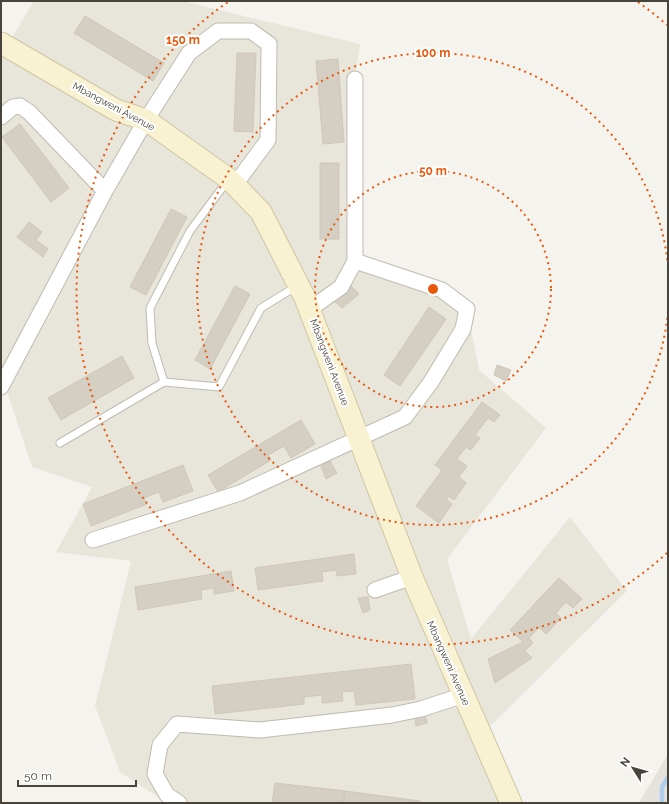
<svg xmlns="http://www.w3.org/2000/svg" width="669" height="804" font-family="Raleway,sans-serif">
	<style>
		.residential { fill: #e8e5db }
		.industrial { fill: #e5e2de }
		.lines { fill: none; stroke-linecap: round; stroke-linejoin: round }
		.stream { stroke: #b1cfea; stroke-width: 4.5 }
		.building { fill: #d5cfc3; stroke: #cfc7b7 }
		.lane-casing { stroke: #bfbbb0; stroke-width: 9 }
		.street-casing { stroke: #bfbbb0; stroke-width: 17 }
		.secondary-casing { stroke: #cfc6a2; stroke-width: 23 }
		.lane { stroke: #fff; stroke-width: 7 }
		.street { stroke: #fff; stroke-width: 15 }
		.secondary { stroke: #f9f2d2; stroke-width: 21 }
		.ring { fill: none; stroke: #e8590c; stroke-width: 2; stroke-dasharray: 2 4 }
		.labels { text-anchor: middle; stroke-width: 4; stroke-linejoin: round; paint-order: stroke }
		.street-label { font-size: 10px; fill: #49443b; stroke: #fff }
		.centre { fill: #e8590c; stroke: #fff; stroke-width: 2 }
		.ring-label { font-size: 12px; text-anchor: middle; font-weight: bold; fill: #e8590c; stroke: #fff; stroke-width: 4; stroke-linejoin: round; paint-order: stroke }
	</style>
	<rect width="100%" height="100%" fill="#f5f3ed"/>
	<path class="residential" d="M34,1H182L360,44L355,79V261L467,309L479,370L546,428L447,559L471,639L570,517L627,591L481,735L503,786L498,803H167L120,772L95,706L131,561L56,552L92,487L32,467L4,382L1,387V43L7,46Z"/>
	<path class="industrial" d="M668,754V803H639Z"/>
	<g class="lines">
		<path class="stream" d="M662,803V787L668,777"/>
	</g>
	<path class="building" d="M85,16L164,63L153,81L74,33Z
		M237,53H256L253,132L234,131Z
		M338,59L344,142L323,144L316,61Z
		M20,124L69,188L51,202L2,137Z
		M320,163H339V239H320Z
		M171,209L187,217L146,295L130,287Z
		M29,222L42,232L36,240L48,249L43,257L17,237Z
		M349,284L359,294L342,308L332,299Z
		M235,286L250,294L210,369L195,360Z
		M429,307L446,319L400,386L384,375Z
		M122,356L134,378L61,420L48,398Z
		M497,365L511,370L506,381L494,375Z
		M482,402L500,415L494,422L488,418L475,435L480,438L471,450L466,447L457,459L467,466L459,477L466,483L454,500L448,496L446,499L452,504L439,523L416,506L442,470L435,465Z
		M301,420L315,444L291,458L284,446L268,455L271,460L218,492L208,475Z
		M330,461L337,473L326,479L321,466Z
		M183,465L193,491L163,502L159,492L144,498L147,504L91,526L83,504Z
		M354,554L356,574L337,576L336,570L322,572L323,581L258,590L255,568Z
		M231,571L234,591L214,594V588L201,590L202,599L138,610L135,587Z
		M559,578L582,599L573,608L566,602L556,613L561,618L546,634L539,627L529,638L533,643L525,651L532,658L495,683L488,659L523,642L510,630Z
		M368,597L370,610L363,613L358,598Z
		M411,664L415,699L356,705L354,691L342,692L343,701L322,703V695L304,697V704L215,714L212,686Z
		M425,713L427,723L416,726L415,718Z
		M275,783L345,791L343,803H272Z
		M345,791L420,801V803H343Z"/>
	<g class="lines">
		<g class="lane-casing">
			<path id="lane" d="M164,382L152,343L150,308L190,231L228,180
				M60,443L164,382L219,387L261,308L297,286"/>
		</g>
		<g class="street-casing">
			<path id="street" d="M1,117L13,107L20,106L29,112L105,191
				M310,309L341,287L355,261V79
				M1,387L105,191L146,120L189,53L218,31H251L269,44L268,140L234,186
				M93,540L240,493L405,417L431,382L463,329L467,309L442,290L355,261
				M375,590L412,577
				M179,803L167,795L155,774L160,745L177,724L260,730L392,715L421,709L464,695"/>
		</g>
		<g class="secondary-casing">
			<path id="secondary" d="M1,43L116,110L146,120L229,179L261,212L305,298L412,577L511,803"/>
		</g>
		<use href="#lane" class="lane"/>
		<use href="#street" class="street"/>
		<use href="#secondary" class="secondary"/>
	</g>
	<g class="ring">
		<circle cx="433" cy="289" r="118"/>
		<path d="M668 312A236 236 0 1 1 668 266"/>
		<path d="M667 553A353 353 0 1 1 228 2M638 2A353 353 0 0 1 667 25"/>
	</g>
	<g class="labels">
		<g class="street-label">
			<text transform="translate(114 106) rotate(28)" y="4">Mbangweni Avenue</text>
			<text transform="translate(330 362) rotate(69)" y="4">Mbangweni Avenue</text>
			<text transform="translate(449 663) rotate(66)" y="4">Mbangweni Avenue</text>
		</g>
	</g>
	<circle cx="433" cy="289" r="6" class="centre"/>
	<g class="ring-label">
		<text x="183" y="44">150 m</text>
		<text x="433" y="57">100 m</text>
		<text x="433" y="175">50 m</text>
	</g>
	<rect width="669" height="804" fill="none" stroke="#49443b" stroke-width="4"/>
	<g transform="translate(633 768) rotate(307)" stroke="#ffffff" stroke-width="3" paint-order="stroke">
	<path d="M0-3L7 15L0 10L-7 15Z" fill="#49443b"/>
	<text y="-6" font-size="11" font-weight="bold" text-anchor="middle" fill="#49443b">N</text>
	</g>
	<path d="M18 780v6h118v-6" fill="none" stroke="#49443b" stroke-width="2"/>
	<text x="24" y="780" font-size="12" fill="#49443b" stroke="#ffffff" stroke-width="3" paint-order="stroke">50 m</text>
</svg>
